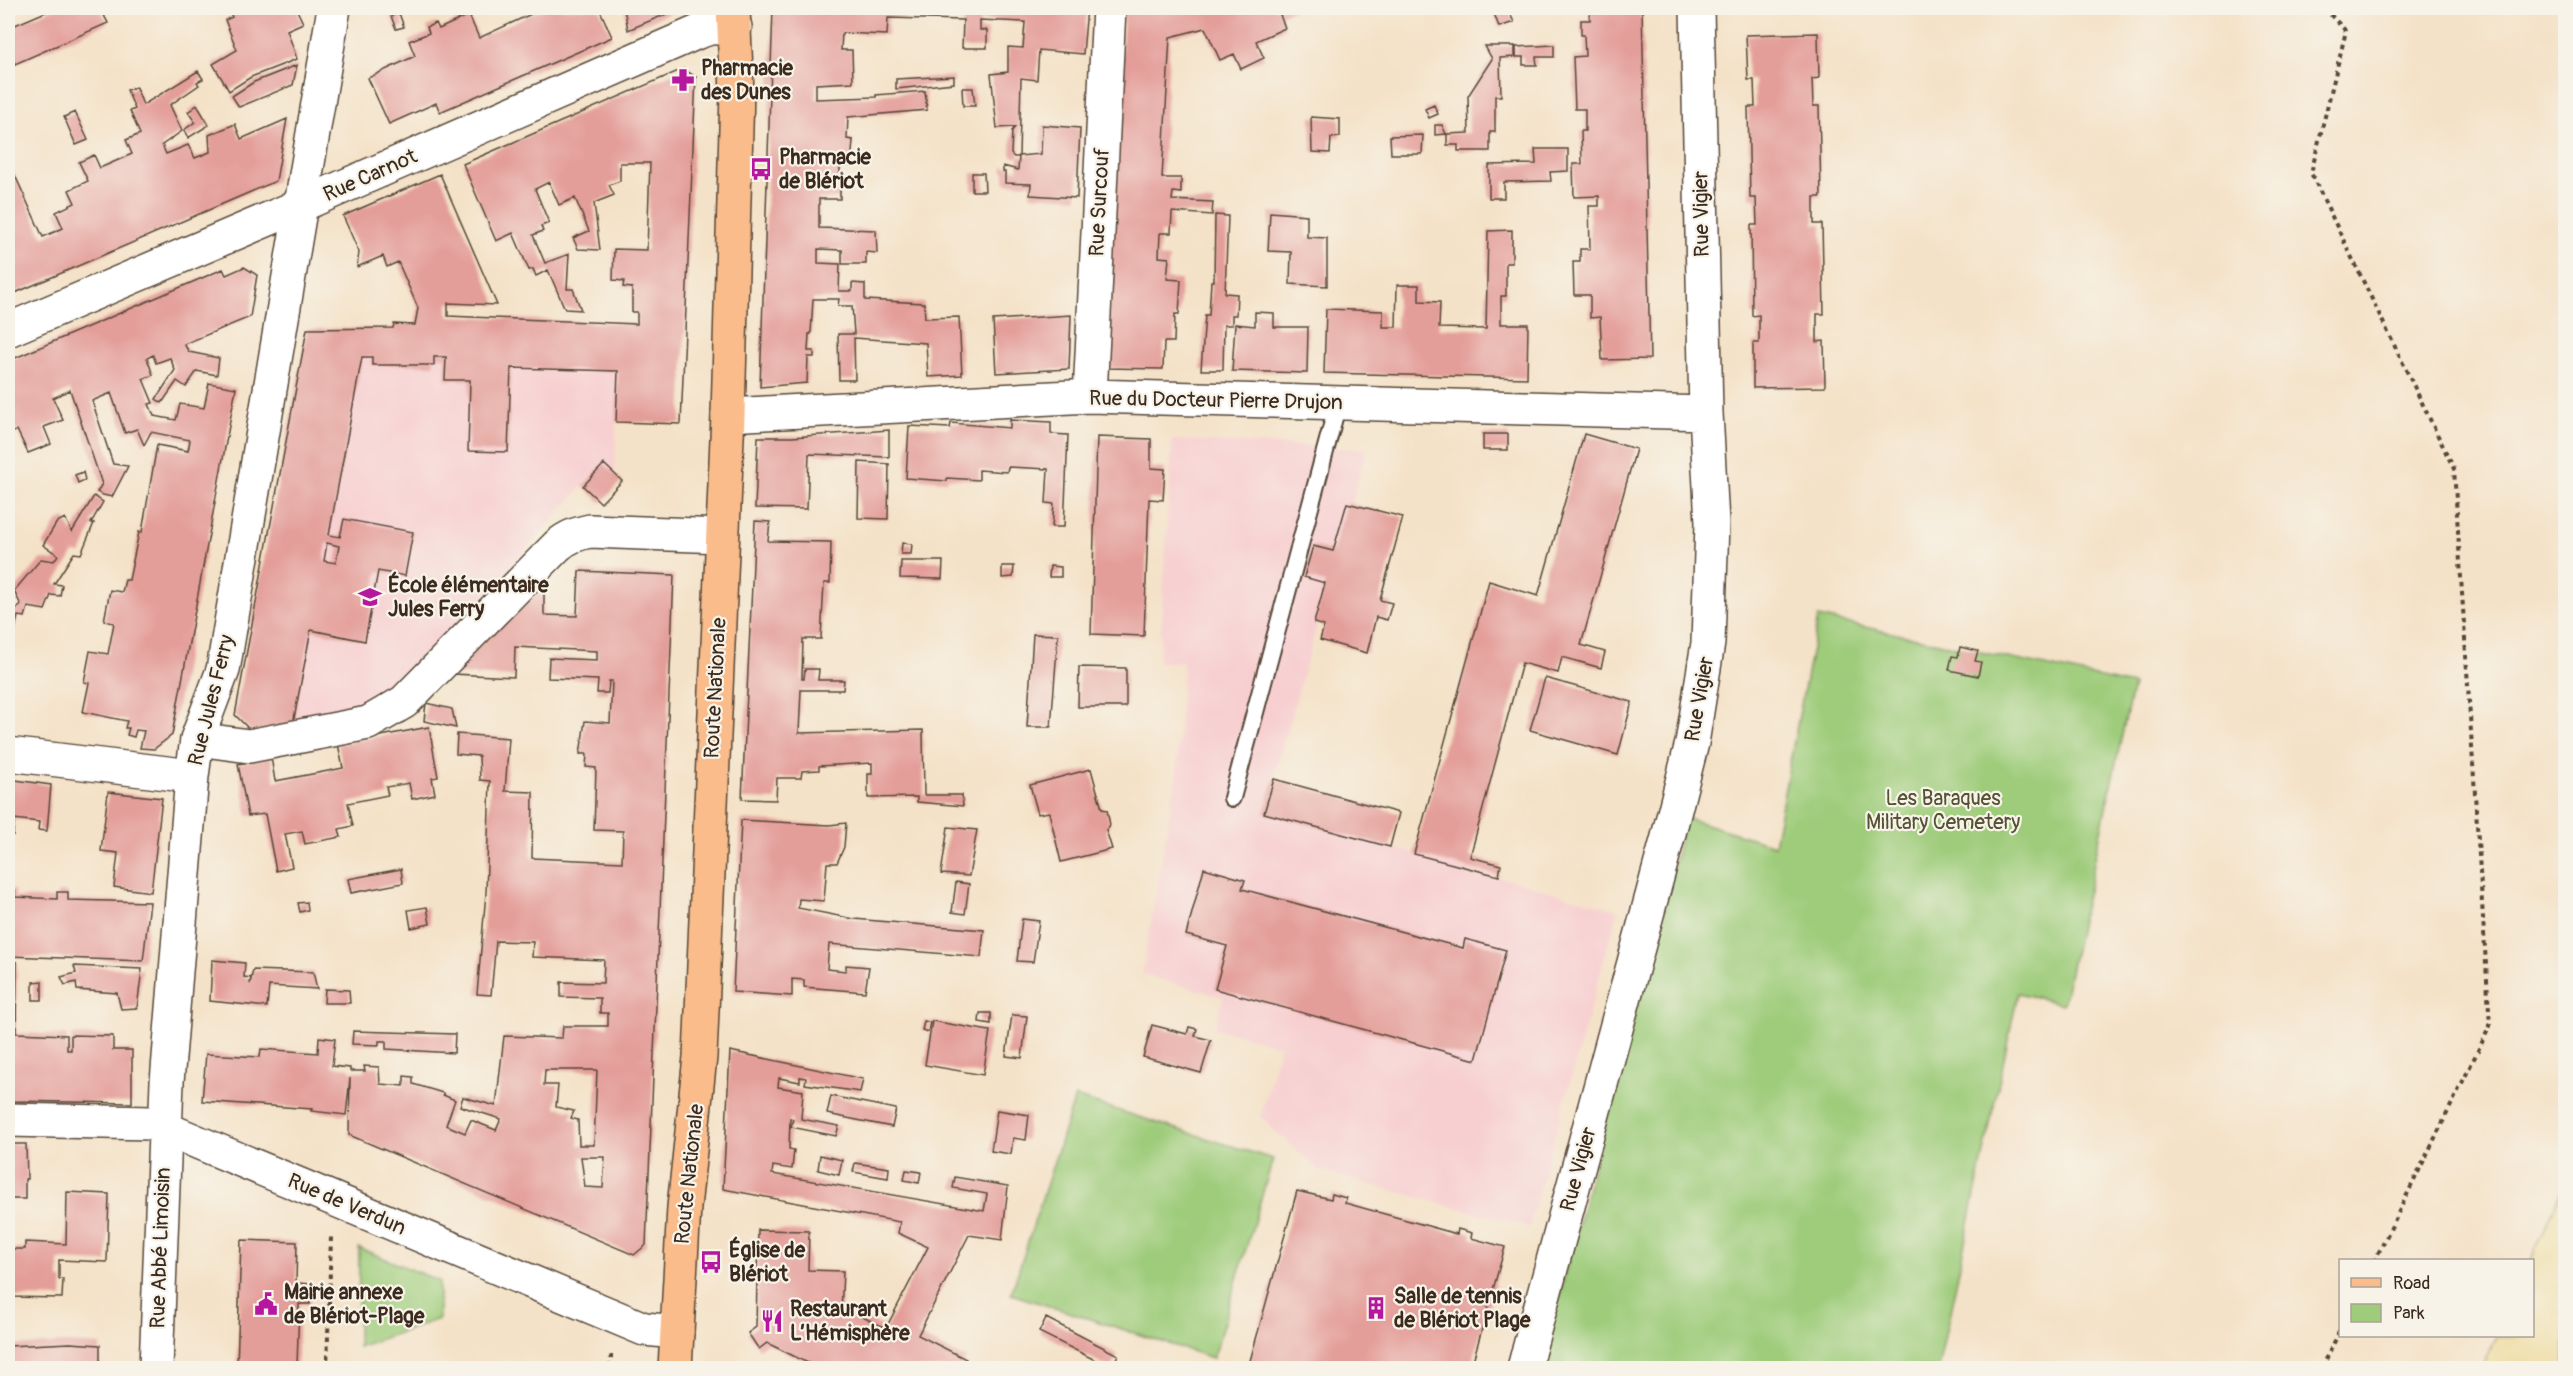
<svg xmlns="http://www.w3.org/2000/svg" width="2573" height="1376" font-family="Pangolin,sans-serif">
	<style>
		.built { fill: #f7cfd0 }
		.green { fill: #9ecc7a; stroke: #6c7b4c; stroke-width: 1.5 }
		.sand { fill: #eeda9e; stroke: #94825e; stroke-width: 1.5 }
		.building { fill: #e49e9a; fill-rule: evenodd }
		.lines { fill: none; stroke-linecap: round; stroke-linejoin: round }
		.lane-casing { stroke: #574638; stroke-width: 20 }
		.street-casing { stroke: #574638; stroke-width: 36 }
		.primary-casing { stroke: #574638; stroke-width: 36 }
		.path { stroke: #574638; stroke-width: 4; stroke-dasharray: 4.5 4.5; stroke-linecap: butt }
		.lane { stroke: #fff; stroke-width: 16 }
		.street { stroke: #fff; stroke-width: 33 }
		.primary { stroke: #f9bc8a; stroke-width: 33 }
		.labels { text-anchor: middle; stroke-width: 4.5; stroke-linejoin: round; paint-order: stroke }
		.poi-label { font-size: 21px; font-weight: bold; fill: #3b2a1e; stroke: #f7f3e8; text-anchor: start }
		.street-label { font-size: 21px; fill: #3b2a1e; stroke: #f7f3e8 }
		.park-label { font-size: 21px; fill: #545235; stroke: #f7f3e8 }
	</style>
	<rect width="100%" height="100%" fill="#f7f3e8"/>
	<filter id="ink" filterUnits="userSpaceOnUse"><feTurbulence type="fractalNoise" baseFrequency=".0167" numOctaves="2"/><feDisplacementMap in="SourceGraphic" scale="12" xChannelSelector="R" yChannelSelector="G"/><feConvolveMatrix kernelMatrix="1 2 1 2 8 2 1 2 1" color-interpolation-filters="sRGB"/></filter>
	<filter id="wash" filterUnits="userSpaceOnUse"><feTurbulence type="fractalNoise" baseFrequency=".008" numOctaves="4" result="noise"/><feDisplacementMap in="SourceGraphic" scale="24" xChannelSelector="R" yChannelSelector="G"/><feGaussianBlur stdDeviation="1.35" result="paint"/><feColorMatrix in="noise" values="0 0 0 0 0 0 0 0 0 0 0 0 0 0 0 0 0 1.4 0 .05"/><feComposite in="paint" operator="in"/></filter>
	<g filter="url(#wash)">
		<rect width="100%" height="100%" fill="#f4e2c8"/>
		<path class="built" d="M394,324L448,329L619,324L615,475L622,481L583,486L397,691L370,705L293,724L235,715L307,329L393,328Z
			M1172,440L1367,449L1264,812L1618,910L1529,1227L1320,1171L1260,1117L1280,1046L1215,1028L1223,997L1142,974L1176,777L1183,662H1159Z"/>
		<path class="green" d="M1818,617L2133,685L2063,1004L2018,993L1938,1368H1540L1686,818L1774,845Z
			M1075,1097L1273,1159L1213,1358L1011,1294Z
			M359,1248L439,1281V1319L358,1347Z"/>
		<path class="sand" d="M2565,1184V1368H2482L2497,1336H2532L2531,1260Z"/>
		<g id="blocks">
			<path class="building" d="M55,8H100L108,23L15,64L8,46V28Z
				M228,8H296L303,23L287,30L297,59L251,77L229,91L213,64L237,50L225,20L232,17Z
				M544,8H599L612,37L440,112L436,103L389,124L368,78L415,56L409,41L429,33L427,27L436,23L439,29L469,15L479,38Z
				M624,8H681L628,30Z
				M773,8H1087L1083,54L1039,50L1037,80L1021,78L1019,156L1041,154L1042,125L1080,128L1077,198L1030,195L1031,184L1005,183V172H1003V166L1018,170L1019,157H1014L1011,154L1012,131L1015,127L997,128L991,74L1008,72V47L1023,48L1025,22L980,20V30H987V48H962L963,20L888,18L887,35L842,33L841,50H852L853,82L816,84V99L876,97V95L925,91L927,110L848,117L847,139L853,140L851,166H840V199H819V228L876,230L877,253L866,252V264H842V250L818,249V263L840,264L839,291H852V283L865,284V300L924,303L925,318L959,317L962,375L928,377L926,343L854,338L855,380H839L838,334H854L852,306H838L839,299H813L811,334H809L808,351H814V357H808L807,383L760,387Z
				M1127,8H1297L1280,15L1285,28L1256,41L1264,58L1241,69L1234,54L1220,60L1205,28L1170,37L1162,178H1181V193L1173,192L1172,200L1213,202L1212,215L1172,212L1171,233H1160L1159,257L1169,258L1167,279L1181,280L1179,314H1175L1174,342H1164L1163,369L1105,368L1124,12Z
				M1492,8H1507L1514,22L1499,27Z
				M1590,8H1642L1650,359L1602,360L1600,317L1590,318V295H1574L1573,262H1580V249H1590L1589,206H1599V196L1574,197L1573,164H1582L1581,131H1585V109H1575L1573,57L1585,56L1584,35H1581V20H1590Z
				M399,13L404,27L396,29L391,16Z
				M1818,33L1819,78L1812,79L1813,106H1819L1821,197H1814V224H1822L1824,314H1817V342L1824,341L1825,387L1753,388V343H1759V315L1752,316L1751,225H1757L1756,198H1750L1748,107H1755L1754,80H1748L1746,35Z
				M1554,45V57H1536L1537,65H1523V57H1516V47Z
				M1485,46H1515V57L1500,58L1501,96H1495V132H1490V151H1458V145H1447V134L1469,133L1468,96L1492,59Z
				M297,65L293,85L239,107L232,96L254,82Z
				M683,69L696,77L681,424L616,422L618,371L511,368L508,452L468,451L470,380H445L446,357H434V365H372V357H362L329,535L340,537L344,519L413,532L405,576L378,571L365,641L311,630L293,724L252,732L235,715L307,329L393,328L394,324L415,325L418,308L398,262L387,267L383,256L357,267L359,252L343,216L440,174L497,305L448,303V316L637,324V312H632V288L623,287L624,281L613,280L614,249L647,250L650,163H620V181L609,185L614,195L594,203L600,250L578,249L573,238L589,231L575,198L559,205L549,182L535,189L549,223L541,226L543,231L533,235L545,263L569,254L567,289H573L581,310L565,309L548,270L536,276L533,269L529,270L513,233L496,241L463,164ZM327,543L339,546L336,563L324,561Z
				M198,71L203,79L197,82L199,85L170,105L182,131L162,145L166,154L188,145L195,158L210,152L209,135L235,124L241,139L287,119L276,181L8,296V173L13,171L43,237L63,228L56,212L75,203L69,190L88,181L79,162L94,155L100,168L132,154L126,140L140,134L130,111L135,109L127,90L136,87L143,105Z
				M954,76V83L896,89V79Z
				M962,88H973L975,106H963Z
				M197,105L209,125L188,138L184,130L195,122L188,112Z
				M1434,105L1438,114L1429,118L1425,109Z
				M75,112L88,140L76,145L64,117Z
				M1311,117L1340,119V137L1331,138L1330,153L1312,152Z
				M1435,125H1442L1446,134L1435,135Z
				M1423,135L1422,154H1391L1390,136Z
				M1535,149H1568V171L1550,172L1551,181L1504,182V198H1489V165L1536,164Z
				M972,173H984L985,191H972Z
				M1270,212L1307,215V237L1327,238V286L1290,284L1291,252L1268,251Z
				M1215,215L1228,216L1225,293L1237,294L1236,315H1232V325H1224L1223,370H1201L1205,315H1209L1211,281H1214Z
				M1512,230V263H1506V296H1501V324H1528L1527,378L1324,373L1326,309L1383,311V327H1396L1397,285H1419V301L1440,302L1439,328L1486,329L1488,231Z
				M244,267L257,275L250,317L184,344L189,352L219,358L217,375L197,371L186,387L177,381L162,403L156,399L175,370L170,358L156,363L153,355L147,358L153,375L143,379L153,403L149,404L154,416L176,420L180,404L204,408L209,383L236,388L172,735L154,749L140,748L144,731L136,730L134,737L127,735L129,728H125L127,721L83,712L89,683L84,682L90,651L108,654L114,623L104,621L110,590L122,592L125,580H129L139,532H142L157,445L188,451L190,440L151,432L144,445L137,429L125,433L111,393L92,401L113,464L128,466L112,497L103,495L97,492L102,484L70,390L53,398L63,420L44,427L51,444L28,453L17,430L8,435V361L223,269L226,275Z
				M1255,312L1274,313V327H1308L1307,373L1232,371L1235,324L1255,326Z
				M1071,315L1069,369L996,373L993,320Z
				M1010,420L1051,422V434L1068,435L1064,527H1052L1054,504L1046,503L1048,469L1008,467L1007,472L979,470V480L947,478V481L906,478L909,426L950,428L951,423L1010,428Z
				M889,430V457L809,454L807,509L755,508L758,437H792Z
				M1483,434H1508V450H1483Z
				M1584,434L1636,449L1581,645L1605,652L1601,668L1562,657L1558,673L1522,663L1470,857L1501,865L1499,876L1414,854L1489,581L1538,596Z
				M1097,437L1151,439V468L1165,469L1163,500L1149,499L1144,636L1091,634Z
				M859,462L889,464L888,519L858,518Z
				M604,464L622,481L601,503L583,486Z
				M83,472L85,480L78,483L75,475Z
				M94,496L103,502L91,523H94L81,554L74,553L54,584L62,585L60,596L51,595L45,610L28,607L25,617L18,616L12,639L8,638V617L21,605L14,591L41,559L54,561L58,555L43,545L57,522L65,518L72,532Z
				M1347,503L1403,517L1380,600L1392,603L1387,620L1376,617L1367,653L1320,640L1324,626L1314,623L1325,583L1304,577L1313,546L1333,551Z
				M755,521L770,522L768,541L831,542L830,583H824L821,639H803L802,679H804L805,669H819L818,680H844L843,690H801L799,733L923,730L924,795H962L963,806L917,802V797L868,798V774H872V763L819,766V770L802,771L801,778H777L776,800L742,799Z
				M902,543L912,544L911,554H901Z
				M901,561H943L942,579L900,578Z
				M1002,566H1014L1013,577L1002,578Z
				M1050,566L1061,567V577H1049Z
				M579,571L674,575L646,1245L634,1255L349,1135L350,1078L346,1115L311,1111L312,1109L202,1101L206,1054L260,1057L261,1049L318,1053L319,1037L335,1039L332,1066L350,1068V1071H365L364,1066L379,1067L380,1084L404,1086V1076L413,1077V1084L443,1093V1095L455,1100L446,1125L465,1133L471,1120L496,1130L501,1119L460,1106L463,1097L496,1106L504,1036L562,1038L563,1026H608V1013H600V998L561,997V982L603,983L604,960L532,957L533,942L496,941L491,995L477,994L486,893L490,781L480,780L479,756L456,754L457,734L509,738L505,791L533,792L532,858L622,862L623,831L594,830L596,768L586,767L587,754H580L585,721L610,723L612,681H609L608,693H597L598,680L548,678L549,658L597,660V651L515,647L514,677L453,674L544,576V615L577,616ZM545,1070H597L594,1145H579L578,1120L571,1118L574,1111L556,1107L558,1085H544ZM581,1157H605L603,1188L585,1187Z
				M1033,634L1058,635L1051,727H1027Z
				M1960,647L1978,651L1975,661L1981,662L1978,676L1949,670L1952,656L1958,657Z
				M1079,667L1126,668V707H1078Z
				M1545,678L1632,702L1618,755L1530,730Z
				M426,703L452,709L456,728L424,721Z
				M429,727L438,777L432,778L435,794L412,799L409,783L386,787L388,795L348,803L353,826L339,829L341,837L305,844L302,831L285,834L292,867L276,871L265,814L248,816L238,764L271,757L275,781L328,771L343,768L338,744Z
				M1091,769L1102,809L1107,810L1110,825L1106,830L1112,849L1061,862L1049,812L1038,814L1030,785Z
				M8,779L51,785L47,831L38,830L39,822L14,819L13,835L8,834Z
				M1274,779L1399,813L1390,847L1264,813Z
				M108,792L162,798L151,892L114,887L118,853L101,851Z
				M741,820L829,825L846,823L844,847L837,863H827L824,901L799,899L798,908L854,919L984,930L981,957L829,944L827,969L846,971V965L869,967L865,992L804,987V980L792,979V996L733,992Z
				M948,827L977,830L969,876L941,874Z
				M1204,868L1245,880L1242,889L1463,948L1465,939L1506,950L1476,1060L1215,989L1227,946L1186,935Z
				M401,869L403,883L351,893L348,879Z
				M956,882L969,884L965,914L952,912Z
				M8,890H15V897L57,899V892H68V900L150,902L143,961L8,956Z
				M307,902L308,910L300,912L298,903Z
				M427,907L430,924L411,928L408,910Z
				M1022,919L1039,921L1033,962L1017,961Z
				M212,960L245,963L244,977L251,978L250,984L253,970L313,972L317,989L269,986L267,1007L210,1001Z
				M8,961L17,962L16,1033L67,1035V1050H71V1035L113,1036V1050H132V1103L8,1101Z
				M74,966L142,969L137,1008L121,1009L117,993L77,990L76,982L65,985L61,977L76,973Z
				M42,981V1000H33V982Z
				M325,989L349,990L350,1003H324Z
				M980,1013H991V1024L979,1022Z
				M1012,1015L1027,1016L1022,1058L1006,1056Z
				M924,1021L930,1022L928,1032L922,1030Z
				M932,1021L990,1031L983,1075L925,1065Z
				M1152,1025L1187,1034L1189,1027L1197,1029L1195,1036L1211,1040L1201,1073L1143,1057Z
				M353,1031L455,1034L454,1053L386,1049V1041H379V1045L352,1044Z
				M730,1051L863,1079L860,1092L805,1084L806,1078L800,1077V1082L779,1078L778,1087L803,1091L801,1119L839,1126L836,1136L791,1127L793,1119L790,1118L789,1149L794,1150L792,1169L773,1166L772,1174L984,1211L987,1194L953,1188L955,1177L1008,1186L1002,1240L969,1235L918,1335L966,1359L961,1368H818L767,1343L759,1349L756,1345L748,1333L756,1327L758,1230L809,1231L808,1270L843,1271L841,1313H854L886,1328L928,1247L898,1233L900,1222L723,1189Z
				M831,1096L896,1109L892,1127L827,1114Z
				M997,1110L1029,1115L1026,1140L1013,1138L1011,1154L991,1151Z
				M8,1144H26L27,1179H25V1199H8Z
				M820,1155L842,1160L839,1175L818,1170Z
				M855,1163L889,1168L888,1178L853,1172Z
				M906,1170L921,1172L919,1183L904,1180Z
				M1297,1191L1331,1199L1332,1194L1346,1198L1345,1203L1457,1234L1458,1229L1472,1233L1471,1238L1505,1247L1471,1368H1248Z
				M67,1192L109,1194L107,1262L59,1260V1279H63L62,1298L8,1297V1249H25V1242L66,1244Z
				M241,1240L297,1242L296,1283L311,1284L310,1304H299L297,1366H291V1368H237Z
				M1046,1318L1118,1355L1111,1368L1039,1332Z
				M70,1343L100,1345V1366L8,1368V1346Z"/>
		</g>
	</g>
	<g filter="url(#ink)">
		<use href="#blocks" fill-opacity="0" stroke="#574638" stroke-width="1.5"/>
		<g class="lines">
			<g class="lane-casing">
				<path id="lane" d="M1232,798L1338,403"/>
			</g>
			<g class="street-casing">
				<path id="street" d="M8,330L299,206L698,32L710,28L735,27
					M1090,396L1109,8
					M728,415L1090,396L1706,413
					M197,739L249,746L368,723L404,702L557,546C567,537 576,534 590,531L722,536
					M8,754L192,776
					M8,1120L152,1123L644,1329L677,1332
					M156,1368L167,1082L192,776L197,739L223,670L334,8
					M1524,1368L1668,837L1692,743L1708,643L1712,523L1706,413L1697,8"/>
			</g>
			<g class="primary-casing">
				<path id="primary" d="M675,1368L684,1207L700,1057L728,415L737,92L733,8"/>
			</g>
			<path class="path" d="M2324,8L2346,31L2311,173L2454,469L2490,1026L2375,1260
				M327,1368L331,1237
				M610,1368L611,1357H613
				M2322,1368L2340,1330"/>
			<use href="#lane" class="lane"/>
			<use href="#street" class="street"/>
			<use href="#primary" class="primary"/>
		</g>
	</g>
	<defs>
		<g id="pharmacy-bare" transform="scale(1.8)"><path d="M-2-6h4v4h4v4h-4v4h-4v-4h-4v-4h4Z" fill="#b5179e" stroke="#f7f3e8" stroke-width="2.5" paint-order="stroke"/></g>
		<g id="bus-bare" transform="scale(1.8)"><path d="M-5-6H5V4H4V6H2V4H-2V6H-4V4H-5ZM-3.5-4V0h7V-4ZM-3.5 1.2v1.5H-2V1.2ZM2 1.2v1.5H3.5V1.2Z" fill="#b5179e" stroke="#f7f3e8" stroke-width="2.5" paint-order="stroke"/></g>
		<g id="school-bare" transform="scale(1.8)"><path d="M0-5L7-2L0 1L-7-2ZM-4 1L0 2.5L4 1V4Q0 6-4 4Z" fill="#b5179e" stroke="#f7f3e8" stroke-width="2.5" paint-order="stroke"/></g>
		<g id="civic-bare" transform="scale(1.8)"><path d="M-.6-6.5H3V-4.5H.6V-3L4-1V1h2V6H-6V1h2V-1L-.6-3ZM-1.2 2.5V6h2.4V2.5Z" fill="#b5179e" stroke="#f7f3e8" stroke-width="2.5" paint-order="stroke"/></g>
		<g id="building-bare" transform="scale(1.8)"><path d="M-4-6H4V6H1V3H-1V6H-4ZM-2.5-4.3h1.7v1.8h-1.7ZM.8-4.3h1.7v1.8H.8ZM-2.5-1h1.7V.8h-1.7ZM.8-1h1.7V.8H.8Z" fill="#b5179e" stroke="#f7f3e8" stroke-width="2.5" paint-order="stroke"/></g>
		<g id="restaurant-bare" transform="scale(1.8)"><path d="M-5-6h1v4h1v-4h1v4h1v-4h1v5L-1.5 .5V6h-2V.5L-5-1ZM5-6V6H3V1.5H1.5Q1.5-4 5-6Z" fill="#b5179e" stroke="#f7f3e8" stroke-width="2.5" paint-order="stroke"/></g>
	</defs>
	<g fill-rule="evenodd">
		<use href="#pharmacy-bare" x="683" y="80"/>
		<use href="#bus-bare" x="761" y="169"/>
		<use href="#school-bare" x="370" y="597"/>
		<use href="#bus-bare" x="711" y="1262"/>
		<use href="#civic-bare" x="266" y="1304"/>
		<use href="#building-bare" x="1376" y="1308"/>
		<use href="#restaurant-bare" x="772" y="1321"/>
	</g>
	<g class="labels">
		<g class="poi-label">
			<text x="701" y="75">Pharmacie<tspan x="701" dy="24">des Dunes</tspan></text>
			<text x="779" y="164">Pharmacie<tspan x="779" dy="24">de Blériot</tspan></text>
			<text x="388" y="592">École élémentaire<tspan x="388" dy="24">Jules Ferry</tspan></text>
			<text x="729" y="1257">Église de<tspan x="729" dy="24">Blériot</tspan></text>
			<text x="284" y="1299">Mairie annexe<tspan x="284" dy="24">de Blériot-Plage</tspan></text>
			<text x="1394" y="1303">Salle de tennis<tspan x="1394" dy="24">de Blériot Plage</tspan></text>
			<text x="790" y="1316">Restaurant<tspan x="790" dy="24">L’Hémisphère</tspan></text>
		</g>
		<g class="street-label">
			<text transform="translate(370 175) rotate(-24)" y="7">Rue Carnot</text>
			<text transform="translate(1099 202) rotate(-87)" y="7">Rue Surcouf</text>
			<text transform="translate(1701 214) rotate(-91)" y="7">Rue Vigier</text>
			<text transform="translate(1216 400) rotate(1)" y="7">Rue du Docteur Pierre Drujon</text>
			<text transform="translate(715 688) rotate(-87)" y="7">Route Nationale</text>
			<text transform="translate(1699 699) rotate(-80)" y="7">Rue Vigier</text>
			<text transform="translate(211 700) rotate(-76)" y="7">Rue Jules Ferry</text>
			<text transform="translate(1578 1169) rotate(-75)" y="7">Rue Vigier</text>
			<text transform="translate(689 1174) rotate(-84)" y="7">Route Nationale</text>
			<text transform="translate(347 1204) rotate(23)" y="7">Rue de Verdun</text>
			<text transform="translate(160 1248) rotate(-88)" y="7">Rue Abbé Limoisin</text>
		</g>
		<g class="park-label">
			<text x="1943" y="805">Les Baraques<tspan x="1943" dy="24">Military Cemetery</tspan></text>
		</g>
	</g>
	<rect width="2573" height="1376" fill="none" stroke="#f7f3e8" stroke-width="30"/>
	<rect x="2339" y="1259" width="195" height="78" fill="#f7f3e8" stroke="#aca397" stroke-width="1.5"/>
	<rect x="2351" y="1278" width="30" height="9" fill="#f9bc8a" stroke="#aca397" stroke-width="1.5"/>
	<text x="2393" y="1289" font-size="18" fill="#3b2a1e">Road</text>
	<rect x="2351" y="1304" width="30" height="18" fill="#9ecc7a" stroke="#aca397" stroke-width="1.5"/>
	<text x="2393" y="1319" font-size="18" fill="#3b2a1e">Park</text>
</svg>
